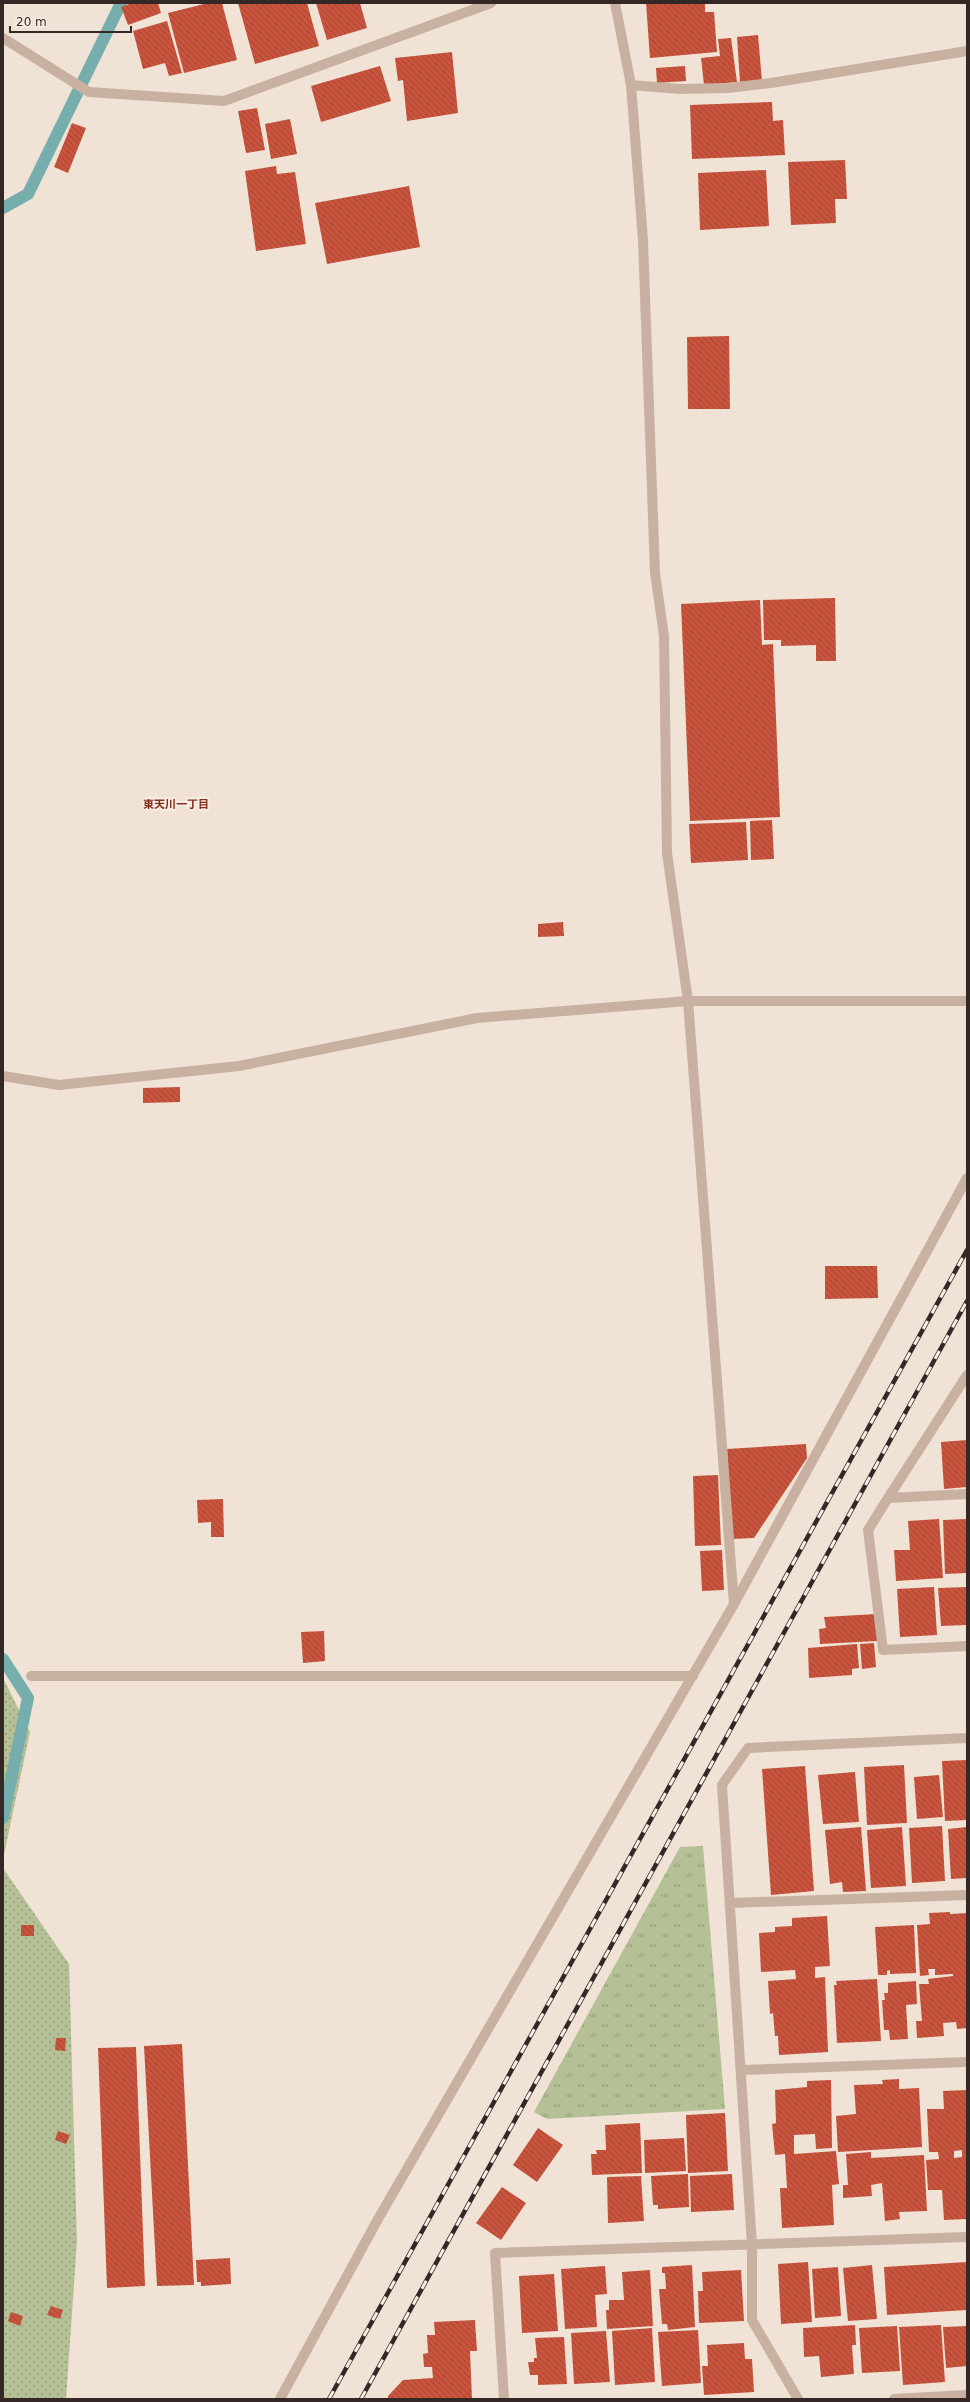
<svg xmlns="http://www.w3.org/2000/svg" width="970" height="2402" font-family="'DejaVu Sans','Noto Sans JP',sans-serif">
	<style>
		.grass { fill: url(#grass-tufts) }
		.garden { fill: url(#garden-dots) }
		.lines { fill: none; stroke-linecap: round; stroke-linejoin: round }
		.stream { stroke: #75aeac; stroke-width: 12 }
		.building { fill: url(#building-back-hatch); fill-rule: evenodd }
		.service { stroke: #c9b1a2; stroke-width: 10 }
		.minor { stroke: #c9b1a2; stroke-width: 10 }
		.rail-casing { stroke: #332825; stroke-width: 4.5 }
		.rail { stroke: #f9ede2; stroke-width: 3; stroke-dasharray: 9; stroke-linecap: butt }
		.labels { text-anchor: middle; stroke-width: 4; stroke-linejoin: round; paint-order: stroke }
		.neighbourhood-label { font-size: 11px; font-weight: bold; fill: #832d1d; stroke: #f9ede2 }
	</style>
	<defs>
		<pattern id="grass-tufts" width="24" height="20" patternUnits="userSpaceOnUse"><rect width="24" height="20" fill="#b5c096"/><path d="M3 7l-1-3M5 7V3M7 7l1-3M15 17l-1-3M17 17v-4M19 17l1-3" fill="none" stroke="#949c7a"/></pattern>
		<pattern id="garden-dots" width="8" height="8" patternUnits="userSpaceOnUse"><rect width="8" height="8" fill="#b5c096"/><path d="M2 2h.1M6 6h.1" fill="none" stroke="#949c7a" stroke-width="1.8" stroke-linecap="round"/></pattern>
		<pattern id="building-back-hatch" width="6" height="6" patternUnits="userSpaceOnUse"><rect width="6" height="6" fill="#c8543d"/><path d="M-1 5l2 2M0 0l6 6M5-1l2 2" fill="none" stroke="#a34633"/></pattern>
	</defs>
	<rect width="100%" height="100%" fill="#f1e2d6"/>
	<path class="grass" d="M703,1846L725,2109L547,2119L534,2112L680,1847Z"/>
	<path class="garden" d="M3,1678L30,1732L3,1859Z
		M3,1868L69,1964L77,2241L66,2399L3,2398Z"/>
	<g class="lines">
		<path class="stream" d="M3,208L28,194L121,3
			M3,1659L28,1698L3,1818"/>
	</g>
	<path class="building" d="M132,3H158L161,13L128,25L121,7Z
		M208,3H222L237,60L184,73L168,13Z
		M238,3H307L319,46L255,64Z
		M316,3H360L367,28L327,40Z
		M646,3H705V12H714L717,52L650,58Z
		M167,21L182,73L169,76L165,63L143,69L133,31Z
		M758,35L762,81L740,82L737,37Z
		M731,38L737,82L704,85L701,58L720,56L718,39Z
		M452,52L458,113L407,121L403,80L398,81L395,58Z
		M380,66L391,101L321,122L311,86Z
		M685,66L686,81L657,83L656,68Z
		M772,102L773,121L783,120L785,155L692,159L690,105Z
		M257,108L265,150L246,153L238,111Z
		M290,119L297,154L271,159L265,124Z
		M72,123L86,128L68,173L54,167Z
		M845,160L847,199H835L836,223L791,225L788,162Z
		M276,166L277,174L295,172L306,244L256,251L245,171Z
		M766,170L769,226L700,230L698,173Z
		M409,186L420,247L327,264L315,203Z
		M729,336L730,409H688L687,337Z
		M835,598L836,661H816V645L781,646V640H764L763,600Z
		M760,600L762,645L773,644L780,817L690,821L681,604Z
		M772,820L774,859L751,860L750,821Z
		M746,822L748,860L691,863L689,824Z
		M563,922L564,936L538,937V924Z
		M180,1087V1102L143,1103V1088Z
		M825,1266H877L878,1298L825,1299Z
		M967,1440V1487L944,1489L941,1442Z
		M806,1444L807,1458L754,1538L732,1539L727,1449Z
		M718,1475L721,1545L695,1546L693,1476Z
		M223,1499L224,1537H211V1522L198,1523L197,1500Z
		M939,1519L943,1578L896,1581L894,1550H910L908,1521Z
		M967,1519V1573L945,1574L943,1520Z
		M722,1550L724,1590L702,1591L700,1551Z
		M934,1587L937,1635L900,1637L897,1589Z
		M967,1587V1625L941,1626L938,1588Z
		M876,1614L877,1641L820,1644L819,1629L826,1628L824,1617Z
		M324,1631L325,1661L303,1663L301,1632Z
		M874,1643L876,1667L862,1669L860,1644Z
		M857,1644L859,1668L852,1669V1675L809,1678L808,1648Z
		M967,1760V1820L945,1821L942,1761Z
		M904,1765L907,1823L867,1825L864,1767Z
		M805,1766L814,1891L771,1895L762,1769Z
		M855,1772L859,1822L823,1824L818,1775Z
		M939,1775L943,1817L917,1819L914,1777Z
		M942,1826L945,1881L912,1883L909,1828Z
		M861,1827L866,1891L843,1892L842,1882L830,1884L825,1830Z
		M902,1827L906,1886L871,1888L867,1830Z
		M967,1827V1878L951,1879L948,1829Z
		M950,1912V1914L967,1913V2028L957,2029L956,2022L943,2023L944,2036L917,2038L916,2021H922L919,1984H929L928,1979L953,1976V1974L935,1975V1969H928L929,1975L920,1976L917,1925L930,1924L929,1913Z
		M827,1916L830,1966L815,1967V1978L825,1977L828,2052L779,2055L778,2036H775L773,2013L770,2014L768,1981L796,1979L795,1970L761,1972L759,1933L775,1932V1927L792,1926V1918Z
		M21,1925H34V1936H21Z
		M914,1925L916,1973L890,1974V1970L887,1971V1975H878L875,1927Z
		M877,1979L881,2041L837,2043L834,1985H837L836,1981Z
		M916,1981L917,2004L906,2005L908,2039L890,2040L889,2030H884L882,2000H885L884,1993H888V1983Z
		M56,2038H66L65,2051L55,2050Z
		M182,2044L194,2285L157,2286L144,2046Z
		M136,2047L145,2286L107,2288L98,2048Z
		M899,2079V2089L919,2088L922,2147L838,2152L836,2116L856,2114L854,2085L883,2084L882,2080Z
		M831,2080L832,2148L816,2149L815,2134L794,2135V2154L836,2151L839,2184L832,2185L834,2225L782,2228L780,2188H787L785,2154L775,2155L772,2124L776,2123L775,2090L807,2087V2081Z
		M967,2090V2219L944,2220L942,2190H928L926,2160L939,2159L938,2152H929L927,2109H944L943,2091ZM962,2150V2157L954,2158V2151Z
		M725,2113L728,2171L688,2173L686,2115Z
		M640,2123L642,2173L592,2175L591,2154H597L596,2150H606L605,2125Z
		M538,2128L563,2145L537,2182L513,2165Z
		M58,2131L70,2135L66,2144L55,2140Z
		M684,2138L686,2171L645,2173L644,2140Z
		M871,2152V2158L924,2155L927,2211L899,2212L900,2219L885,2221L882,2183L871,2185L872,2196L843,2198V2185H848L846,2154Z
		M688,2174L689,2207L658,2209V2205H653L651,2176Z
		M732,2174L734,2210L691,2212L690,2176Z
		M641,2176L644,2221L608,2223L607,2177Z
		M502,2187L526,2203L501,2240L476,2223Z
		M230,2258L231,2284L201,2286V2282H197L196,2260Z
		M808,2262L812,2322L781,2324L778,2264Z
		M967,2262V2310L887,2315L884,2267Z
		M692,2265L695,2327L668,2330L667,2324H662L659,2289H666L665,2273H662V2267Z
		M872,2265L877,2319L848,2321L843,2268Z
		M605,2266L607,2294L595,2295L597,2327L565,2329L561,2269Z
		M838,2267L841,2316L815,2318L812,2269Z
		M650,2270L653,2326L607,2329L606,2310H609V2300H624L622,2272Z
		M741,2270L744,2321L699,2323L698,2291H703L702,2272Z
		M554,2274L558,2331L522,2333L519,2276Z
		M51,2306L63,2310L60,2319L47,2315Z
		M11,2312L23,2316L20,2326L8,2321Z
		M475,2320L477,2351H470L472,2399H388V2396L403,2380L433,2378L432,2367H424L423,2354L428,2353L427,2335H435L434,2322Z
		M855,2325L856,2345H852L854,2374L821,2377L819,2356L804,2357L803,2328Z
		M941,2325L945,2382L903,2385L899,2327Z
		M897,2326L900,2371L862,2373L859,2328Z
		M967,2326V2366L946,2368L943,2327Z
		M652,2328L655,2382L615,2385L612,2331Z
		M698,2330L701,2383L662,2386L658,2332Z
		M606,2331L610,2382L574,2384L571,2333Z
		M564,2337L567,2384L538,2385V2375H530L528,2362H534V2358H537L535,2338Z
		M744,2343L745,2359H752L754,2392L704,2395L702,2366H708L707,2345Z"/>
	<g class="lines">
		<path class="service" d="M615,3L631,85L643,240L655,573L664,636L667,853L688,1001L734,1604
			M631,85L680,89L728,88L771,83L967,51
			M3,1076L59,1085L239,1066L477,1018L688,1001H967
			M31,1676H693"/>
		<path class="minor" d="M3,38L89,92L224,101L491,3
			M967,1494L888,1498L868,1530L883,1650L967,1646
			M888,1498L967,1375
			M730,1903L967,1895
			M741,2070L967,2062
			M280,2399L378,2219L734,1604L967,1178
			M504,2399L495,2253L967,2237
			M798,2399L752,2320V2245L722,1785L748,1748L967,1738
			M894,2399L967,2395"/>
		<g class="rail-casing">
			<path id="rail" d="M329,2399L967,1250
				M361,2399L967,1301"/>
		</g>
		<use href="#rail" class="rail"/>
	</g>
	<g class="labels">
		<g class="neighbourhood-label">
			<text x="176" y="808">東天川一丁目</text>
		</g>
	</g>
	<rect width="970" height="2402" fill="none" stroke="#332825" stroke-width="8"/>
	<path d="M10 26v6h121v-6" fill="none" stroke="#332825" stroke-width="2"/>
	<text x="16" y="26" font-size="12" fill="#332825" stroke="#f9ede2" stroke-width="3" paint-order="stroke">20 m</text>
</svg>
